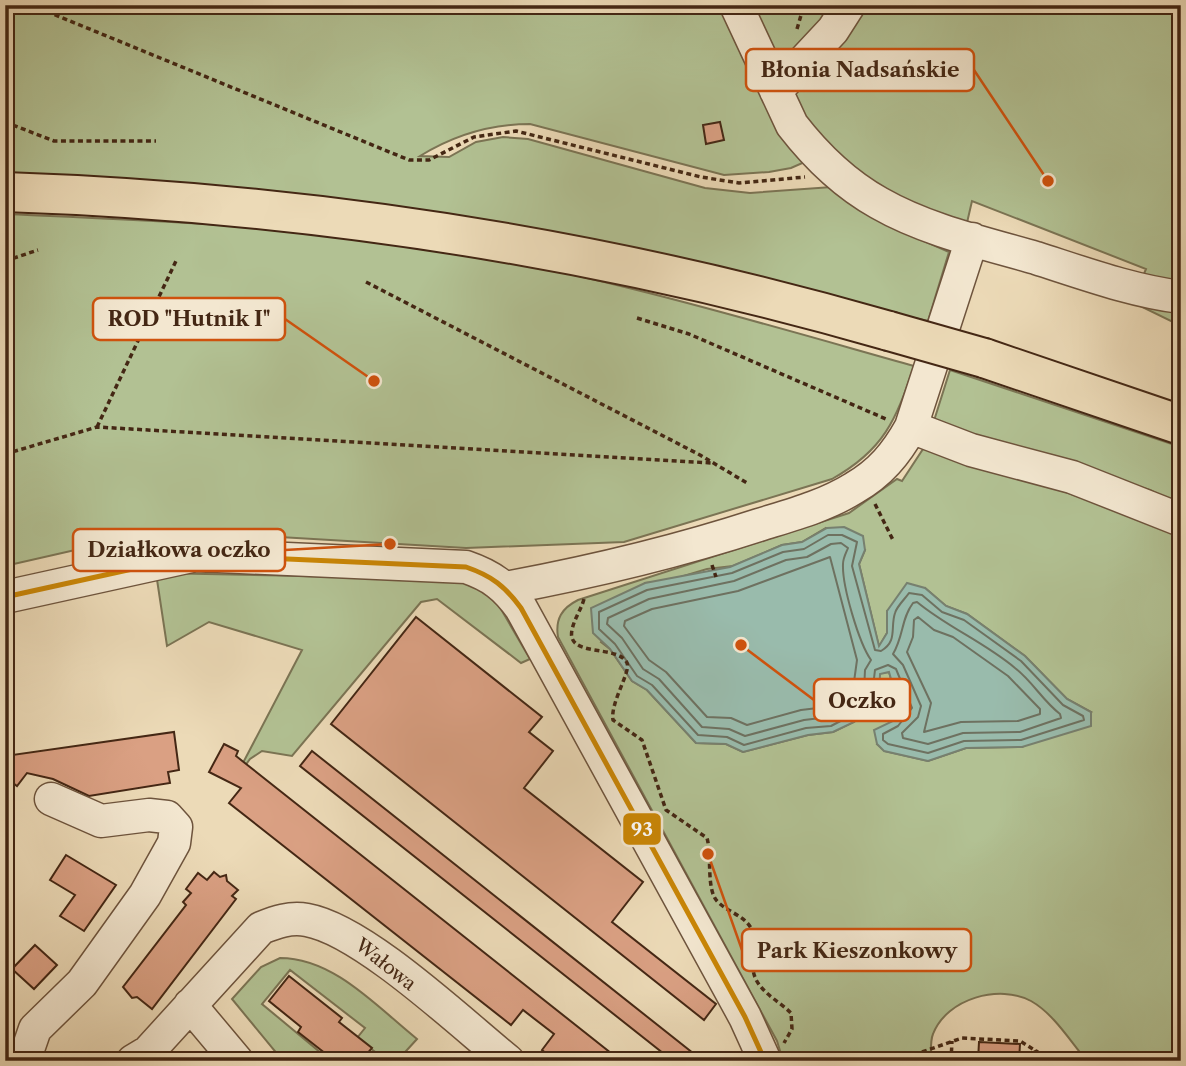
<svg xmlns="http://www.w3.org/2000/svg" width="1186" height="1066" font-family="'Libre Caslon Text',serif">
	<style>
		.green { fill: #b2c193; stroke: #7b7454; stroke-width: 2; fill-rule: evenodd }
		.water { fill: #99bbac; stroke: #77806f; stroke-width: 2 }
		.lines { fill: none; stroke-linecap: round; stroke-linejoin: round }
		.shore { stroke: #6e7160; stroke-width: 2 }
		.building { fill: #daa083; stroke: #442714; stroke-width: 2 }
		.minor-casing { stroke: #6e543d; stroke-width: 35 }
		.major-casing { stroke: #442714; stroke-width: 42 }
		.path { stroke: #442714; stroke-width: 3.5; stroke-dasharray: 5 3.5; stroke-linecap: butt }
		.minor { stroke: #f3e7d0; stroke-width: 32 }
		.major { stroke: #ecdab7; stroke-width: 38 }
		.major-bridge-casing { stroke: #442714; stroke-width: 42; stroke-linecap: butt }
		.major-bridge { stroke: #ecdab7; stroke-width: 38 }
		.bus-1-casing { stroke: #f3e7d0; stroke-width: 10 }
		.bus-1 { stroke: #ca8605; stroke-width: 5 }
		.labels { text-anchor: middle; stroke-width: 6; stroke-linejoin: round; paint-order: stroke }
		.street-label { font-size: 19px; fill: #442714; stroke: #f3e7d0 }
		.leader { fill: none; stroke: #cf520d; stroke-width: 2.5 }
		.callout-dot { fill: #cf520d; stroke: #f3e7d0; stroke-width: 2.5 }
		.callout { fill: #f3e7d0; stroke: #cf520d; stroke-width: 2.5 }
		.callout-label { font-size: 21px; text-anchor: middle; font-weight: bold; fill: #442714 }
		.line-badge { stroke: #f3e7d0; stroke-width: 2.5 }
		.badge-label { font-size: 19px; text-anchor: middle; font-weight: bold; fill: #fff }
	</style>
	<rect width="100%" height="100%" fill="#ecdab7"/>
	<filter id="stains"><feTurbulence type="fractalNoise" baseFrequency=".00286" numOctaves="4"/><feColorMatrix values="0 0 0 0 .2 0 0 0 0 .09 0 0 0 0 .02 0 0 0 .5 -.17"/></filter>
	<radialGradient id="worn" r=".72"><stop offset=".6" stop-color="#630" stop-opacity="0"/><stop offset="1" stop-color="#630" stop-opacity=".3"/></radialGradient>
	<path class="green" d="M5,5H726L807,161L791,168L769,172L724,175L530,124C490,124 454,135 420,156L449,157L476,142L503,137L528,139L705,188L750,193L832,187L884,223L949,252L928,321L665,262L5,176Z
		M743,5H1181V326L1132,302L1146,269L972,201L966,227L865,182L797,117Z
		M5,214C140,220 283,225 416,245C585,270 750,320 914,366C896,420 884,450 832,479L624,542L466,548L163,530L5,566Z
		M950,370L1181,447V506L1150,490L932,427Z
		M927,443L1181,533V1061H1087C1070,1041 1054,1014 1031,1001C1000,984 947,998 933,1034C930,1041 931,1053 931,1061L797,1052L781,1054L777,1041L558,637C555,619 562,608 578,600L849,513L897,479L902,481ZM826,528L865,550L859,564L879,647L887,633V611L925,588L946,606L967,614L1025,656L1067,699L1091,712L1022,747L966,748L928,761L885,751L877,744L905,707L895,692L889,672L880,673L870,710L854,722L833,732L808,735L743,752L726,744L696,743L647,690L632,681L610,649L601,642L645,583L667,581L707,569L733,566L782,545L802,542Z
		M156,573L453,579L484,589L498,604L530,659L521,663L437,599L421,602L292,756L262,751L250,759L233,782L302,650L209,622L167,646Z
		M280,958C334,958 377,1007 417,1039L397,1061H387L357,1038L365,1028L290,970L262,1004L327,1058L325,1061H283L232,999L261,967Z"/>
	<path class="water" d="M844,527L863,536L865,550L859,564L879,646L887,633V611L907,583L925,588L946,606L967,614L1025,656L1067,699L1091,712V726L1022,747L966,748L928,761L884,751L877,744L874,730L893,721L905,707L895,693L889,672L880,674L879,697L870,710L854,722L833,732L808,735L743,752L726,744L696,743L647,690L632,681L610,649L593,633L591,608L645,583L730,567L782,545L802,542L827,528Z"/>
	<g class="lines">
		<path class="shore" d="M828,535H842L857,542L852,566L875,650L881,651C898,641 890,628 895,613C897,606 905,599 909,593L922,595L942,612L964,620L1021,661L1063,705L1083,716L1084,720L1021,740L964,741L928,753L888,744L883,740V734L898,726L912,708L896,669L888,665L875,670L872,695L850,716L831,726L806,728L744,745L727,737L698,735L652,685L637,676L615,644L599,629V612L647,590L732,573L783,552L804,549Z
			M841,543L848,548C846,553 843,558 843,564C842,586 859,643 871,660L865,670L864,691L859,698L829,717L804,720L745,736L729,729L702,727L659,679L643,669L622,638L607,624L608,618L649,599L734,581L786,560L807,557L831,544Z
			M830,557L857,660L853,689L826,707L801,710L747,725L731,718L707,717L666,672L649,660L624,626L625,621L652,609L738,591Z
			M917,602C947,627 984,642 1015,668C1032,681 1043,701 1060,714L1061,718L1020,732L963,733L928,744L903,738L902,733L918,717L921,706L903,665L893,654C904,635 901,619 913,603Z
			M918,617L934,630L953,637L1008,676L1040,709V714L1018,721L961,722L924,732L931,703L907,652L913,637L914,620Z"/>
	</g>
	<path class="building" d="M720,122L724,140L706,144L703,125Z
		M416,617L542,717L529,732L553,751L524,788L643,882L612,922L716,1004L704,1020L331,724Z
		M174,732L179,770L168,772L170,783L89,796L53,779L27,773L17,786L5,777V756Z
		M224,744L238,751L236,756L621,1061H555L542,1050L554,1034L523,1010L511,1025L229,803L241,788L209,772Z
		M312,751L703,1061H673L300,766Z
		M66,855L116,885L84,931L60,916L75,895L50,880Z
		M214,872L220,877L226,875L227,881L238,890L232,896L236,899L152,1009L137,997L132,998L123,987L186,905L183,902L191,893L186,889L198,873L207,880Z
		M35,945L57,965L34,989L12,969Z
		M289,976L342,1018L339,1022L372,1048L361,1061H335L298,1032L301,1027L269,1001Z
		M979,1042L1020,1044L1019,1061H978Z"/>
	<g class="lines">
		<g class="minor-casing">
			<path id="minor" d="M736,5L792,125C816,156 845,184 879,203C926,230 984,243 1036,258C1083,273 1132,291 1181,297
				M776,91L833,30L849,5
				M911,427L971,450L1072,477L1181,520
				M506,588C592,572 676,552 759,525C791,515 825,506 854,488C880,473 896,454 911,427L972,239
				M5,597L196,555L466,567C492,576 505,586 521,608L745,1017L765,1061
				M190,1005L237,1061
				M24,1061L35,1029L82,983L145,895L174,843L176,827L167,817L149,815L101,821L51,799
				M133,1061L148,1052L261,928C276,922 290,917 307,920C363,930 461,1023 508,1061"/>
		</g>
		<g class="major-casing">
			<path id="major" d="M5,192C303,202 602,248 889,331
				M984,358L1181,425"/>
		</g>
		<path class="path" d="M31,5L409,160H429L474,137L516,131L701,177L739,183L805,177
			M797,29L804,5
			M5,122L54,141H156
			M5,261L38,250
			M366,282L700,455L747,483
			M637,318L689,334L886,419
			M97,427L176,261
			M5,454L97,427L712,463
			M875,504L894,542
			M712,565L716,577
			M584,599C581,610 574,619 572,630C566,658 618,644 627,663C631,672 610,703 613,720L642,740L666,810L707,838C712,855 706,889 717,901C728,913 746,915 753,932C759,946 752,956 753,969C755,990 778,1000 791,1013L792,1029L784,1043
			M1035,1050L1040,1061
			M922,1052L962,1038L1020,1041L1052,1061
			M951,1061L952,1041"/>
		<use href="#minor" class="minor"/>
		<use href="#major" class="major"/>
		<g class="major-bridge-casing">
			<path id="major-bridge" d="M889,331L984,358"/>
		</g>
		<use href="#major-bridge" class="major-bridge"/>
		<g class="bus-1-casing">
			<path id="bus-1" d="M5,597L196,555L466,567C492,576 505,586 521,608L745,1017L765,1061"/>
		</g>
		<use href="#bus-1" class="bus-1"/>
	</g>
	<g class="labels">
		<g class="street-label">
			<text transform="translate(386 964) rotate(38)" y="7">Wałowa</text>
		</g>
	</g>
	<path class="leader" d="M1048 181L974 70M374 381L285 319M390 544L285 550M741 645L814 700M708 854L742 950"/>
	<g class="callout-dot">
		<circle cx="1048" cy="181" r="7"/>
		<circle cx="374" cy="381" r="7"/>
		<circle cx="390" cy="544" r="7"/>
		<circle cx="741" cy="645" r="7"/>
		<circle cx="708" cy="854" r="7"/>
	</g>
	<g class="callout">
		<rect x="746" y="49" width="228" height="42" rx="7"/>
		<rect x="93" y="298" width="192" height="42" rx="7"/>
		<rect x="73" y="529" width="212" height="42" rx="7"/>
		<rect x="814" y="679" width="96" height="42" rx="7"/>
		<rect x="742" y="929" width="229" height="42" rx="7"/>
	</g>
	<g class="callout-label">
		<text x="860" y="77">Błonia Nadsańskie</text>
		<text x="189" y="326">ROD "Hutnik I"</text>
		<text x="179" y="557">Działkowa oczko</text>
		<text x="862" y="708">Oczko</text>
		<text x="857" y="958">Park Kieszonkowy</text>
	</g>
	<rect class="line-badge" x="622" y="812" width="40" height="34" rx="7" fill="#ca8605"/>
	<g class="badge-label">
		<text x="642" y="836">93</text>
	</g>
	<rect width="1186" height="1066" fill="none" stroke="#ecdab7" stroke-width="28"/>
	<rect x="7" y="7" width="1172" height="1052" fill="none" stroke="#442714" stroke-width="3.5"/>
	<rect x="14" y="14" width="1158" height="1038" fill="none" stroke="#442714" stroke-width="2"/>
	<rect width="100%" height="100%" filter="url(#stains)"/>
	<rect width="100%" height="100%" fill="url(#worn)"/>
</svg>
